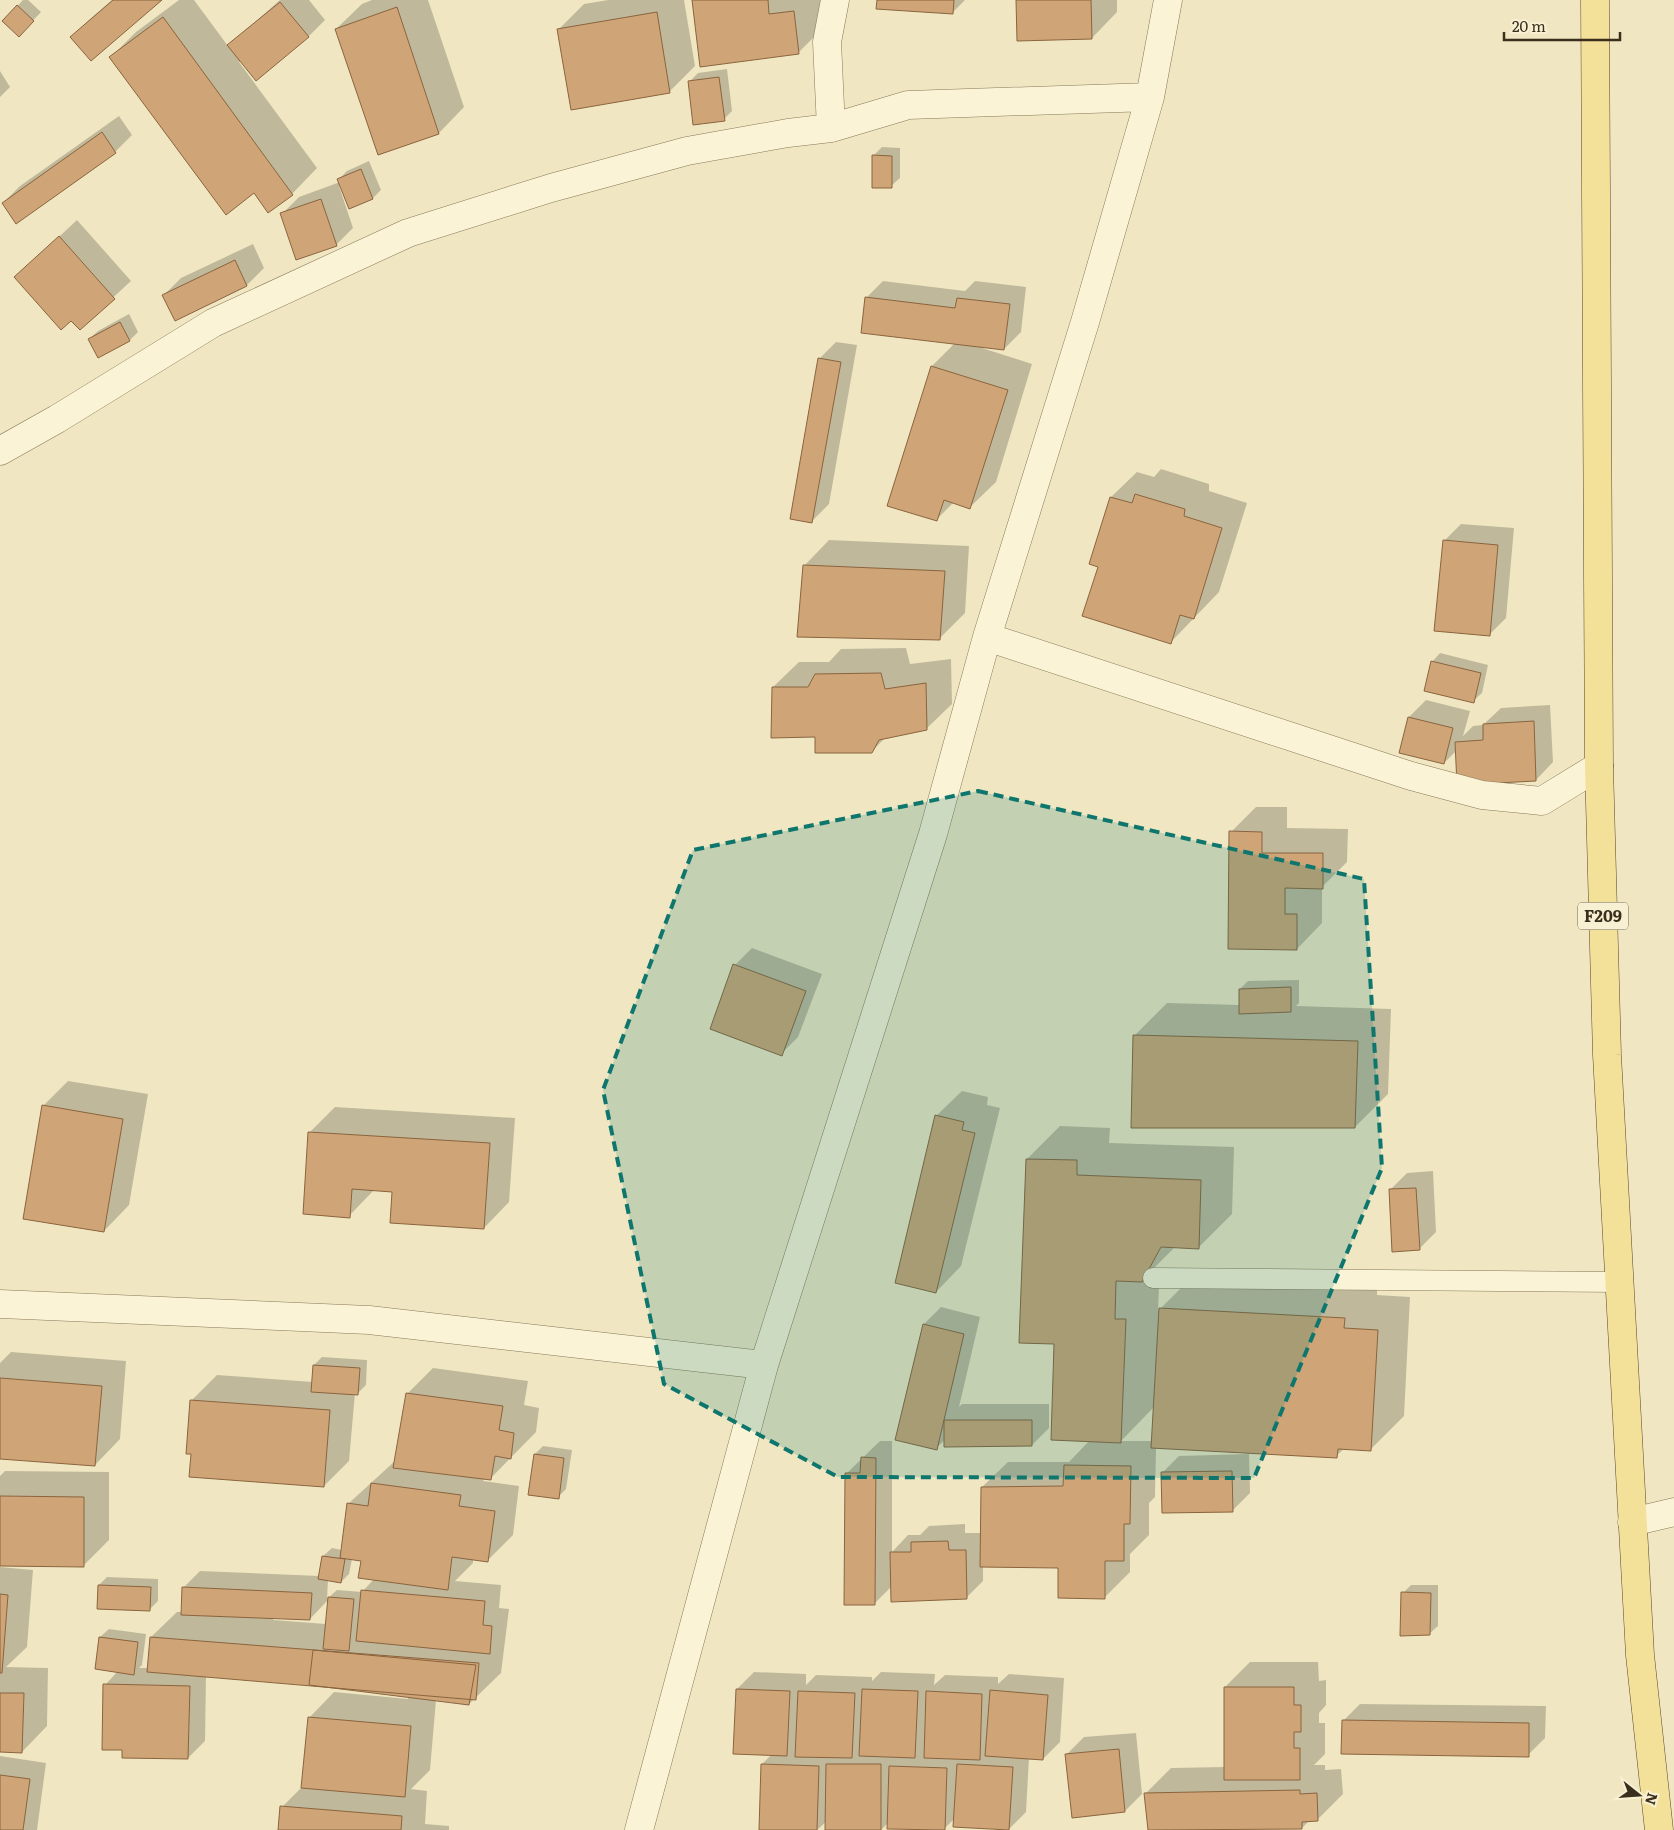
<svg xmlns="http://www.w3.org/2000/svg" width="1674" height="1830" font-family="Literata,serif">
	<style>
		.shadow { fill: #0003; fill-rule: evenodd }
		.building { fill: #cfa577; stroke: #8a643e }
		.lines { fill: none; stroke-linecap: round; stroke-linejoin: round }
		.lane-casing { stroke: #8a7859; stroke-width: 21 }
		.street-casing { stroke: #8a7859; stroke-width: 29 }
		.primary-casing { stroke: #58462d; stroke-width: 29 }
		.lane { stroke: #faf3d6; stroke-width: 20 }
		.street { stroke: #faf3d6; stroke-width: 28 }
		.primary { stroke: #f4e199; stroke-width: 28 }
		.marked { fill: #0f766e; fill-opacity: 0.2; stroke: #0f766e; stroke-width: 4; stroke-dasharray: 10 6; stroke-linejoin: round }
		.labels { text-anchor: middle; stroke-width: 5; stroke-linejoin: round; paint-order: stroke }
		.shield { fill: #f7f0d2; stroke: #736853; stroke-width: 1 }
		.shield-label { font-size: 16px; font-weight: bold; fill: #3a2e1d }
	</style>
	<rect width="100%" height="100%" fill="#f0e7c2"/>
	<path class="shadow" d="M23,0H28L41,12L27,27L3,21Z
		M112,0H160L72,37L89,20Z
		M179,0H194L228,46L280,0H309L325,20L308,37L239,62L317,168L292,194L268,211L254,192L111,57L136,32Z
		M372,0H428L464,107L439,133L379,153L336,29L362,4Z
		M608,0H684L695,66L670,91L572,108L558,30L584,4Z
		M693,0H820L823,28L798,53Z
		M878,0H965L952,13Z
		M1017,0H1117V12L1092,38Z
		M727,69L732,111L724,119L689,82L698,73Z
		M0,71L10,87L0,97Z
		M119,116L132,135L115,152L3,203L20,186Z
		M882,147L900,148V178L891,186L874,155Z
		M369,161L381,190L373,198L339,186L353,228L336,245L282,214L299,197L340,182L339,179L347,171Z
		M77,220L131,281L80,328L72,319L16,277Z
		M253,244L264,268L247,285L175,319L164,295L181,278Z
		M883,281L965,291L975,281L1026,287L1021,332L1004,349L979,347L1032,364L996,482L970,507L954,502L936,520L889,505L932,366L955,343L866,298Z
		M129,314L138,332L130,340L99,357L89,339L98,331Z
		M836,342L857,345L829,504L812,521L819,359Z
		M1161,469L1209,484V491L1247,503L1219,592L1171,642L1100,566L1091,563L1111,497L1137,472L1154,477Z
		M1461,524L1514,528L1506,618L1489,635L1444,541Z
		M829,540L969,546L965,613L939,639L804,566Z
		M906,648L910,664L951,659L952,704L926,729L886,737L871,752L816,736L773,687L799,662H829L841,649Z
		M1440,653L1488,665L1482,693L1473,701L1432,662Z
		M1426,700L1470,711L1463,736L1473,726L1483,725L1501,708L1550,705L1553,762L1536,780L1457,750L1444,763L1409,717Z
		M1256,807H1287V828L1348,829L1347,862L1322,887V923L1297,949L1231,832Z
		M752,948L822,974L798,1037L781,1054L735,965Z
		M1299,980V1003L1296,1006L1391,1009L1388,1094L1355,1127L1134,1036L1167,1003L1240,1005V989L1248,981Z
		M68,1081L148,1094L129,1205L104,1231L43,1106Z
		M962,1091L988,1097L987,1105L1000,1108L961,1266L936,1292V1116Z
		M335,1107L515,1118L509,1202L484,1228L393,1190L375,1189L349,1216L310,1132Z
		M1060,1126L1110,1128L1109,1143L1234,1147L1232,1214L1198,1248L1175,1247L1148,1274L1147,1286H1159L1158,1311L1193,1276L1377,1286V1295L1410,1297L1404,1416L1371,1449L1345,1448L1336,1456L1156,1447L1155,1497L1149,1503V1535L1130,1554V1572L1104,1598L1059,1567L983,1566V1581L966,1598L892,1586L874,1604L846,1474L880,1441H892V1552L908,1535H920L929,1526L965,1524V1533H982V1487L1008,1462H1069L1090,1440L1055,1343L1027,1159ZM1154,1407L1153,1441H1121Z
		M1433,1171L1436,1232L1419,1249L1390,1190L1407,1173Z
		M941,1307L980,1317L959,1407L962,1404H1049V1428L1032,1445L945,1440L936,1448L924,1324Z
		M11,1352L126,1361L120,1439L95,1465L0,1458V1363Z
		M322,1357L367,1360L366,1385L358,1393H355L349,1461L324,1486L192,1453V1400L217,1375L313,1382L314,1365Z
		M433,1368L528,1381L524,1405L539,1408L536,1432L490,1479L484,1478L483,1481L519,1486L513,1535L487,1561L473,1559V1563L455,1581L501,1585L499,1608L509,1609L501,1673L469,1704L436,1700L430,1770L411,1789L427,1791L425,1824L449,1826V1830H280L282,1807L303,1786L309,1718L334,1692L408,1699L409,1696L374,1690L206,1676L205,1741L188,1758L123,1749L105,1685L118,1671L100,1637L109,1629L146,1634L142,1665L139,1668H149L151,1637L177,1612H182L183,1588L200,1571L320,1576L323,1556L332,1548L342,1550L348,1504L396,1460L407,1394ZM352,1559L362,1560L374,1579L362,1592L337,1590L327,1599L328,1580L341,1582L349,1574ZM328,1600L326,1624L273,1620L274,1617L310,1619Z
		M543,1446L572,1450L566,1489L558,1497L535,1454Z
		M1249,1454L1250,1493L1233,1510L1162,1473L1179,1456Z
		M5,1471L109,1472V1540L83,1566L0,1565V1476Z
		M0,1567L33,1570L27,1647L6,1667L48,1668L47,1726L22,1752L0,1751Z
		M107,1577L158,1579V1601L150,1609L99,1585Z
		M1411,1585H1438V1626L1429,1634L1403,1593Z
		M1250,1662H1318L1319,1681L1326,1680V1705L1319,1713V1723H1325V1754L1314,1765H1325V1770L1341,1769L1343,1794L1318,1819L1310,1820L1302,1828L1150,1830L1146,1793L1171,1768L1225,1767V1687Z
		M754,1672L806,1674V1685L816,1675L872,1677V1681L881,1672L935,1674L934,1685L945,1675L998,1677V1684L1009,1674L1064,1678L1060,1742L1043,1759L1029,1758L1026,1812L1009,1829L955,1818L944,1829L889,1822L881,1830L827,1821L817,1830H793L762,1764L772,1754L737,1689Z
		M1360,1704L1546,1706L1545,1738L1528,1755L1343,1721Z
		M1136,1733L1142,1794L1125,1811L1067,1754L1084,1737Z
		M0,1756L46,1763L37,1830H0Z"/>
	<path class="building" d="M113,0H162L91,61L70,37Z
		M692,0H768L769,14L794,11L799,54L700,67Z
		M877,0H954L953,14L876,9Z
		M1016,0H1091L1092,39L1017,41Z
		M280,2L309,37L256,81L227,45Z
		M17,5L34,21L19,37L2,21Z
		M397,7L439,134L378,155L335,29Z
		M657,12L670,93L571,110L557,29Z
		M163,17L293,195L268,213L254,193L226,215L109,57Z
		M719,77L725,121L693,125L688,81Z
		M102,132L116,153L16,224L2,203Z
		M872,155L892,156V188H872Z
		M361,169L373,199L349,209L337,179Z
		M321,199L337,246L296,260L280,213Z
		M59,236L115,299L80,330L71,321L61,330L14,277Z
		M235,260L247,286L175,321L162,295Z
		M865,297L955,308L957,298L1010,304L1004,350L861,333Z
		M120,322L130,341L98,358L88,339Z
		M818,358L841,362L812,523L790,519Z
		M931,366L1008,390L970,509L944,500L937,521L887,506Z
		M1135,494L1185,509L1184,516L1222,528L1194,619L1180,615L1171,644L1082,616L1098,567L1089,564L1110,497L1132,503Z
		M1443,540L1498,545L1490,636L1434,631Z
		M803,565L945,571L940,640L797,637Z
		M1431,661L1481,673L1474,703L1424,691Z
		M881,673L885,689L926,683L927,730L879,740L872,753H815V737L771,738L772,687H808L815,674Z
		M1408,717L1453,728L1444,764L1399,753Z
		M1534,721L1536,781L1457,785L1455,742L1483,740V724Z
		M1229,831L1262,832V853H1323V889L1285,888V914H1297V950L1228,949Z
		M733,964L806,991L782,1056L710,1029Z
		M1291,987V1012L1239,1014V989Z
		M1133,1035L1358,1041L1355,1128H1131Z
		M42,1105L123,1119L104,1232L23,1219Z
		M935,1115L964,1122L962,1130L975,1133L936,1293L895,1283Z
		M308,1132L490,1143L484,1229L390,1223L392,1192L352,1189L350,1218L303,1214Z
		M1026,1159L1077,1160V1175L1201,1180L1199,1249L1161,1247L1142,1282L1116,1281L1115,1319H1126L1121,1443L1051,1440L1054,1344L1019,1343Z
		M1416,1188L1420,1250L1392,1252L1389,1189Z
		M1159,1308L1345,1318L1344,1328L1378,1330L1371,1451L1338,1449L1337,1458L1151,1448Z
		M923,1324L964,1334L937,1450L895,1440Z
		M313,1365L360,1368L358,1395L311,1392Z
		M0,1378L102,1386L95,1466L0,1459Z
		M406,1393L503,1406L499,1430L514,1433L511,1459L495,1456L491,1480L393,1468Z
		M190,1400L330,1410L324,1487L189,1477L191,1454H186Z
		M944,1420H1032V1446L944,1447Z
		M534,1454L564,1458L559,1499L528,1495Z
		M861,1457L876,1458L875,1605H844L845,1473H860Z
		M1064,1465L1131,1466L1130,1524H1124V1561H1105V1599L1058,1598V1568L980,1567L981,1487L1063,1486Z
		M1232,1471L1233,1512L1162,1513L1161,1472Z
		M371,1483L461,1495L459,1506L495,1511L488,1562L452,1557L448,1590L358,1578L361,1561L340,1558L347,1503L368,1506Z
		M0,1496L84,1497V1567L0,1566Z
		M948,1541L949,1550H966L967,1599L891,1602L890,1552H911V1542Z
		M322,1556L345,1559L341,1583L318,1579Z
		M98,1585L151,1587L150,1611L97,1609Z
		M182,1587L312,1593L310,1620L181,1615Z
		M361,1590L485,1601L483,1625L492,1626L490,1654L356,1641Z
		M1401,1592L1431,1593L1430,1635L1400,1636Z
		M0,1594L8,1595L2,1673H0Z
		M328,1597L354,1599L349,1651L323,1649Z
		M99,1637L138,1642L134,1675L95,1669Z
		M150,1637L479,1663L476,1700L147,1672Z
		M313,1650L476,1665L469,1705L309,1685Z
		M103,1684L190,1686L188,1759L122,1758V1750H102Z
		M1224,1687H1294V1705H1301V1732H1294V1748H1300V1780H1224Z
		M736,1689L790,1691L787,1756L733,1754Z
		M862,1689L918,1691L915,1758L859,1756Z
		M990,1690L1048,1695L1043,1760L985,1756Z
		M798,1691L855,1693L852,1758L795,1757Z
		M926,1691L982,1694L980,1760L924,1758Z
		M0,1693H24L22,1753L0,1752Z
		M308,1717L411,1726L405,1797L301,1788Z
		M1342,1720L1529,1723V1757L1341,1754Z
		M1119,1749L1125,1812L1072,1818L1065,1754Z
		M761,1764L819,1766L817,1830H759Z
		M826,1764H881V1830H825Z
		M957,1764L1013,1767L1009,1830L953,1827Z
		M889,1766L947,1768L945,1830L887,1829Z
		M0,1775L30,1779L23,1830H0Z
		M1300,1790V1794L1317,1793L1318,1821L1302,1822V1829L1148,1830L1144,1793Z
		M280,1806L402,1816L401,1830H278Z"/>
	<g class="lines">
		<g class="lane-casing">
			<path id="lane" d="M1153,1278L1619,1282"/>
		</g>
		<g class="street-casing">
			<path id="street" d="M831,128L827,42L835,0
				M0,451L57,419L213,323L408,233L551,188L687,151L788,133L831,128L908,105L1150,97
				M987,637L1411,776L1482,795L1542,801L1599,766
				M0,1304L369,1320L764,1365
				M1632,1522L1674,1512
				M639,1830L764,1365L933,834L987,637L1085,322L1150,97L1168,0"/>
		</g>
		<g class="primary-casing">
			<path id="primary" d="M1595,0L1599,766L1607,1055L1640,1655L1659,1830"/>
		</g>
		<use href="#lane" class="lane"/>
		<use href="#street" class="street"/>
		<use href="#primary" class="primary"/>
	</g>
	<path class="marked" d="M978,791L1364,879L1382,1168L1254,1478L838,1477L664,1384L603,1090L693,850Z"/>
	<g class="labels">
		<rect class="shield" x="1578" y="902.5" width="50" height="27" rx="4"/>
		<g class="shield-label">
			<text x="1603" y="922">F209</text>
		</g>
	</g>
	<g transform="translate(1639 1795) rotate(107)" stroke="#f7f0d2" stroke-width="4" paint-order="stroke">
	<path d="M0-4L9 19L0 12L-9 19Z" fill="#3a2e1d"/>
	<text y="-8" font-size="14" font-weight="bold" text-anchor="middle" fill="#3a2e1d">N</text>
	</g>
	<path d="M1504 32v8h116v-8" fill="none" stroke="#3a2e1d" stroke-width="2.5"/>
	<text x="1512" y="32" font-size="15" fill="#3a2e1d" stroke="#f7f0d2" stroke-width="4" paint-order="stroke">20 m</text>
</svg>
